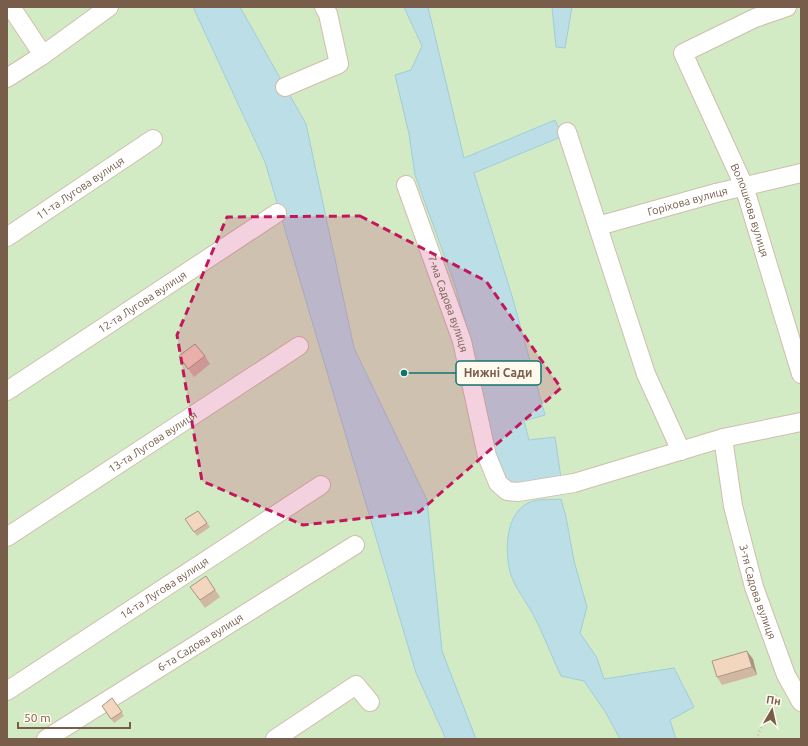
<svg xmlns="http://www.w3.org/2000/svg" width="808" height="746" font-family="Ubuntu,sans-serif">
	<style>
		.green { fill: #d2ebc5 }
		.water { fill: #bbdee7; stroke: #a1cdd9 }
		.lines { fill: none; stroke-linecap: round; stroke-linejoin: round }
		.street-casing { stroke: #cfbead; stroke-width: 20 }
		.path { stroke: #d8baa1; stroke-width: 2.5; stroke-dasharray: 1 3; stroke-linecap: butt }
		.street { stroke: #fff; stroke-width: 18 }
		.wall { fill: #d1b8a3 }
		.shaded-wall { fill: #aa9685 }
		.building { fill: #f3d6be; stroke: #aa9685 }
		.marked { fill: #c2185b; fill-opacity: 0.2; stroke: #c2185b; stroke-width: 3; stroke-dasharray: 8 5; stroke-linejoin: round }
		.labels { text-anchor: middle; stroke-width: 3.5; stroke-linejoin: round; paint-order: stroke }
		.street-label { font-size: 11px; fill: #785d4b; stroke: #fff9ee }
		.leader { fill: none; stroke: #0f766e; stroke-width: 1.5 }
		.callout-dot { fill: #0f766e; stroke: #fff9ee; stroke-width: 1.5 }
		.callout { fill: #fff9ee; stroke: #0f766e; stroke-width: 1.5 }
		.callout-label { font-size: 12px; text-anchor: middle; font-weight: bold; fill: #785d4b }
	</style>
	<rect width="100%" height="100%" fill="#fdf6e7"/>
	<path class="green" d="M7,7H801V739H7Z"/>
	<path class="water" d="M193,7H240L306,124L354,348L427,500L442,651L476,739H446L416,673L265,162Z
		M404,7H428L464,158L555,120L563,136L474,173L512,296L545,415L524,421L529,440L555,437L561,478L513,484L504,479L495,461L474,353L455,285L415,175L409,134L395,75L411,70L422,46Z
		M552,7H572L565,48L556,47Z
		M561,499L566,517L574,561L587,607L580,633L597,658L604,679L674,668L694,707L670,720L676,739H620L606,713L584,681L561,676C552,657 544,636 535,618C527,602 515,589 510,572C505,550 505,515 528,503C537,498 551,500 561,499Z"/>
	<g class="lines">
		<g class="street-casing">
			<g id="street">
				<path d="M11,7L43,55"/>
				<path id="s1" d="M787,7L755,18L683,53L744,186L801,374"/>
				<path d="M7,78L43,55L109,7"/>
				<path d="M285,87L339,64L328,14L324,7"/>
				<path d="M567,132L646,374L681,451"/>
				<path id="s2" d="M406,185L462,341L487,456L498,483L507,491L518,492L574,483L723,438L801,422"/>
				<path id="s3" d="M598,226L716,193L801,173"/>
				<path id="s4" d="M7,237L153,139"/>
				<path id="s5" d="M7,391L277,213"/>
				<path id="s6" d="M723,438L733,506L754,587L786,675L801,702"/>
				<path id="s7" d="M7,537L299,346"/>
				<path id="s8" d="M7,691L321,485"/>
				<path id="s9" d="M46,739L355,545"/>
				<path d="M275,739L356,685L370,702"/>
			</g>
		</g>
		<path class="path" d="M756,739L777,693"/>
		<use href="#street" class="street"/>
	</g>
	<path class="wall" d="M179,356H205L210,364L194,377Z
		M198,511L210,527L197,536L185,519Z
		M206,576L220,597L205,608L190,587Z
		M753,659L757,675L722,685L717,677Z
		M112,698L124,716L114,723L102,706Z"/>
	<path class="shaded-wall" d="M747,651L753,659L757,675L752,667Z"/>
	<path class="building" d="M195,344L205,356L188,369L179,356Z
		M198,511L207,523L194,532L185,519Z
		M206,576L215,590L200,600L190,587Z
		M747,651L752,667L717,677L712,661Z
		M112,698L122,712L111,719L102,706Z"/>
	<path class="marked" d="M360,216L486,281L561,388L419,512L303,525L202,481L177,335L227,217Z"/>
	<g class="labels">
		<g class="street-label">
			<text dy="4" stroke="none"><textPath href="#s4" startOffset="88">11-та Лугова вулиця</textPath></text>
			<text dy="4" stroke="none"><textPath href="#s3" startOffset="93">Горіхова вулиця</textPath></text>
			<text dy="4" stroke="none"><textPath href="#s1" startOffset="285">Волошкова вулиця</textPath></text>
			<text dy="4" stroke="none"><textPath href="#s5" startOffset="162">12-та Лугова вулиця</textPath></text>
			<text dy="4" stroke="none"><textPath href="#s2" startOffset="126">7-ма Садова вулиця</textPath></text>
			<text dy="4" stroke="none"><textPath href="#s7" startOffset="174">13-та Лугова вулиця</textPath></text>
			<text dy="4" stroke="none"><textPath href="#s8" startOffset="188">14-та Лугова вулиця</textPath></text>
			<text dy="4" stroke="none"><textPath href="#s6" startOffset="158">3-тя Садова вулиця</textPath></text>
			<text dy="4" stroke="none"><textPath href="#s9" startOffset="182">6-та Садова вулиця</textPath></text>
		</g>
	</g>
	<path class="leader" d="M404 373L456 373"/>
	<circle class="callout-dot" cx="404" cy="373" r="4"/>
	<rect class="callout" x="456" y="361" width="85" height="24" rx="4"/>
	<g class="callout-label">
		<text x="498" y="377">Нижні Сади</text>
	</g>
	<rect width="808" height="746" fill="none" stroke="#785d4b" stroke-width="16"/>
	<g transform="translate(772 710) rotate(9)" stroke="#fff9ee" stroke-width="3" paint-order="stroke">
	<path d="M0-3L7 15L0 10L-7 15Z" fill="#785d4b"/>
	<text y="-6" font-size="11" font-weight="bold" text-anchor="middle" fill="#785d4b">Пн</text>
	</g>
	<path d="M18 722v6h112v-6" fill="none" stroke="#785d4b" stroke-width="2"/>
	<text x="24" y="722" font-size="12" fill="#785d4b" stroke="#fff9ee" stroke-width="3" paint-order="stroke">50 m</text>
</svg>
